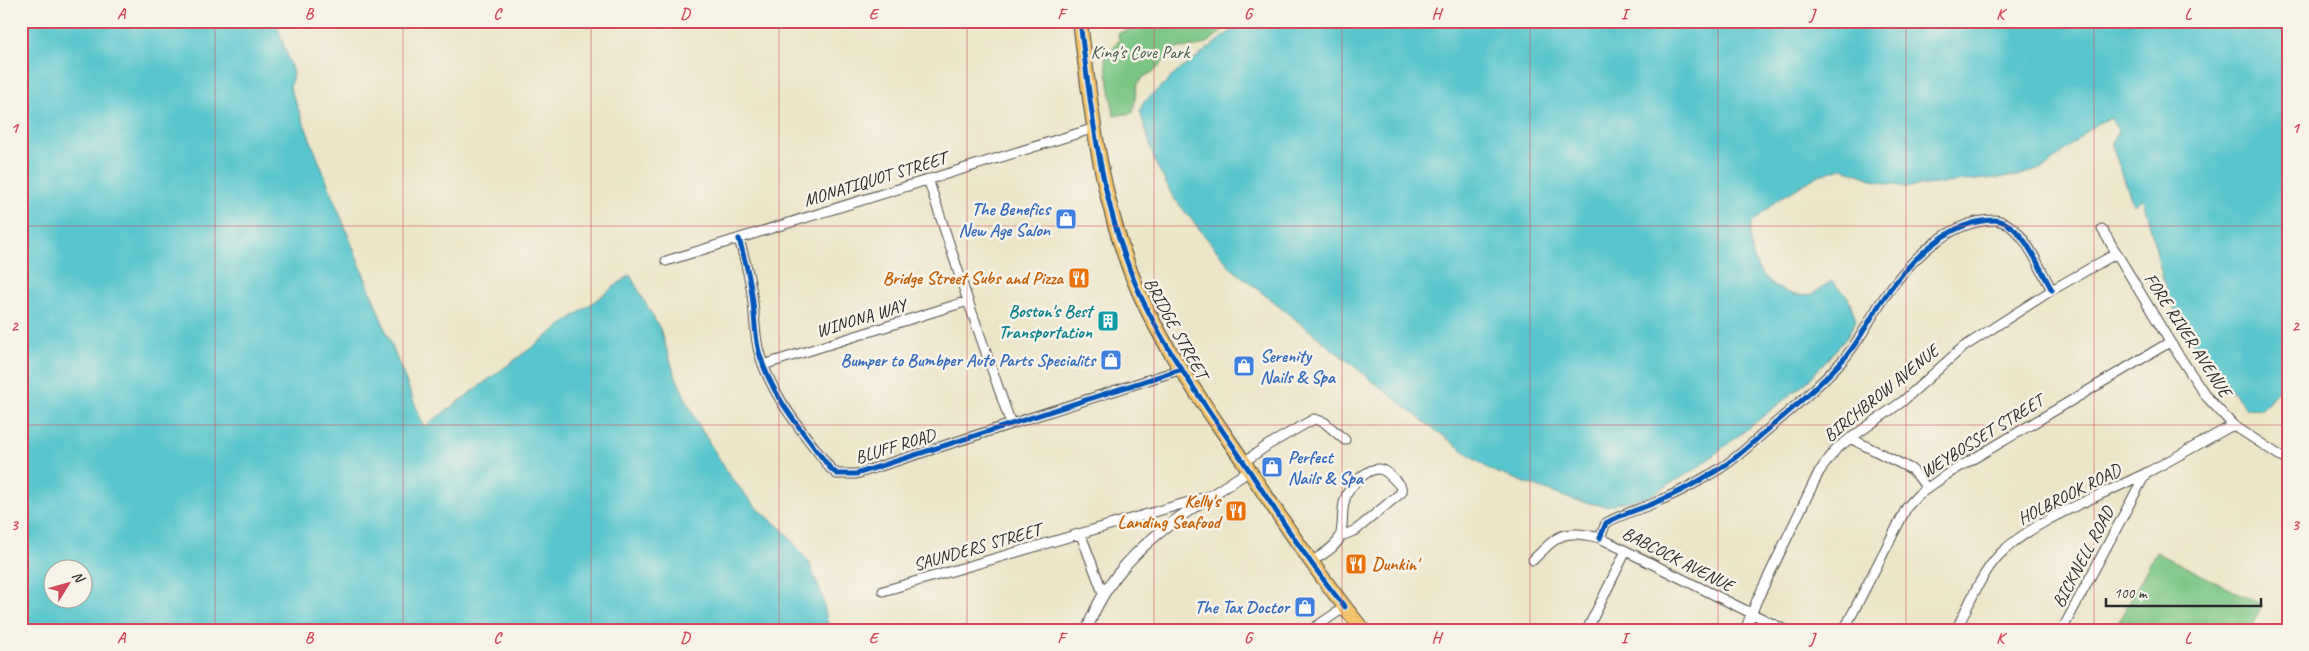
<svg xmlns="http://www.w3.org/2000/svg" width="2309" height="651" font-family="Caveat,sans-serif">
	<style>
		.green { fill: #7cc684; stroke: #547858 }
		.water { fill: #59c6ce; stroke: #42787c; fill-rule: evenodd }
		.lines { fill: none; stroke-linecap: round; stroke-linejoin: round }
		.minor-casing { stroke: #484743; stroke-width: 11 }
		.tertiary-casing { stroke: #484743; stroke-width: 12 }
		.primary-casing { stroke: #484743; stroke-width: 16 }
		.minor { stroke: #fff; stroke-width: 9 }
		.tertiary { stroke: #fff; stroke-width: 10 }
		.primary { stroke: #f3c26a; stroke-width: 14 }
		.cycleway-casing { stroke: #f7f3e8; stroke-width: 8 }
		.cycleway { stroke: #0057b8; stroke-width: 5 }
		.grid { fill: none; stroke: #d1495b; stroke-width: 1; stroke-opacity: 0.55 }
		.labels { text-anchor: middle; stroke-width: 5; stroke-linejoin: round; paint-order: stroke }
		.park-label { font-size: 18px; fill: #435a46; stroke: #f7f3e8 }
		.street-label { font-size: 18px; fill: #2b2b2b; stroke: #f7f3e8 }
		.shop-label { font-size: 18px; font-weight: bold; fill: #366cbe; stroke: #f7f3e8; text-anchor: end }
		.food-label { font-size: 18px; font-weight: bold; fill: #c56008; stroke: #f7f3e8; text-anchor: end }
		.culture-label { font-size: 18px; font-weight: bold; fill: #0d838f; stroke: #f7f3e8; text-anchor: end }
		.neatline { fill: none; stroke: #d1495b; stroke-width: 2 }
		.grid-label { font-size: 16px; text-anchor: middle; font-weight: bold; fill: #d1495b }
	</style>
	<rect width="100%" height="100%" fill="#f7f3e8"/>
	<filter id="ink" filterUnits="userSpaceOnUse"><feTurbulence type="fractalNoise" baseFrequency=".02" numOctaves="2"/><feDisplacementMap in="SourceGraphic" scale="10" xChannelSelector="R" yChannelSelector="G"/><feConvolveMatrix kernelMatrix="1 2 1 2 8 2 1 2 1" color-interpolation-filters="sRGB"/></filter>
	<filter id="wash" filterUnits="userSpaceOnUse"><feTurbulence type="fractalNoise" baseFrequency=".0096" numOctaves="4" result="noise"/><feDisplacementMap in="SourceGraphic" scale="20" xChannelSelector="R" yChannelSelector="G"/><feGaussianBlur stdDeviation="1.12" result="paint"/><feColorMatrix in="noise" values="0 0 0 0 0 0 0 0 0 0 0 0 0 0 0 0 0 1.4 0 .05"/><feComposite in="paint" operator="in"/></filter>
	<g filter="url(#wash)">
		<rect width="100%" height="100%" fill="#ece5c8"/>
		<path class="green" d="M1147,21H1227L1223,30L1209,42L1196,47L1178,48L1171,53L1156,70L1142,78L1137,85L1133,113L1114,116L1104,52L1111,51L1119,40L1118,33L1134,29Z
			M2156,552L2262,605L2250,630H2114Z"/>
		<path class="water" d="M21,21H276L293,73L290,88L424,427L630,275L660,329L675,375L698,424L729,475L755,506L786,533L809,563L822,595L829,630H21ZM52,568H82V598H52Z
			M1244,21H2288V421L2280,388L2262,409L2246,408L2191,340L2167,294L2143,199L2133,204L2112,146L2118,130L2110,118L2096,124L2046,167L2017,176L1905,187L1877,181L1842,168L1819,175L1776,201L1751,224C1750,238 1751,257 1759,270C1769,286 1793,300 1812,294C1818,291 1825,285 1831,281L1848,297L1856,320L1847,337L1808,381L1696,469L1647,497L1606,506L1576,501L1490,470L1419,418L1231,268L1173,197L1155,162L1140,111L1143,103L1176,73Z"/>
	</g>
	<g filter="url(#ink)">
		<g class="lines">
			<g class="minor-casing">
				<path id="minor" d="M928,179L968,301L1011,424
					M2102,229L2170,342L2206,396L2233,425L2288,461
					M739,239C744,257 750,276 752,295C755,314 754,333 759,352C771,396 803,432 830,468L837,474H856L1182,369
					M666,261L1095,128
					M763,365L968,301
					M1850,438L1911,469L1918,476L1927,489
					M1244,462L1268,445L1314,419L1324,422L1345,440
					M1081,535L1103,593
					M1600,538L1606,523C1620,515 1637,510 1652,504C1671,496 1691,486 1709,475C1730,464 1748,447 1766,431C1792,409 1818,387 1841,362C1858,344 1868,322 1881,302C1905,266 1946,220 1994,220C2022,221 2039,268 2052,290
					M1533,560C1559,534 1562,529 1600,538L1785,630
					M1310,563C1319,556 1336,548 1340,537C1344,525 1341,511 1345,499C1348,489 1354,484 1361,477C1380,461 1387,471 1401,487L1402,492L1356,530L1339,537
					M883,591L1206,497
					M1311,630L1345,607
					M1587,630L1626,551
					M1745,630L1757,600L1819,472L1837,448L1903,401L1962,348L2052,290L2117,253
					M1844,630L1907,507L1918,495L1946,475L2170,342
					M1956,630C1969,605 1980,575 2000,554C2035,519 2101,496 2146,473C2175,458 2204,441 2233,425
					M2062,630L2146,473"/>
			</g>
			<g class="tertiary-casing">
				<path id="tertiary" d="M1087,630C1113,553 1185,513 1249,471"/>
			</g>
			<g class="primary-casing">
				<path id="primary" d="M1080,21C1090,103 1099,184 1127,262C1152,334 1200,398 1243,461C1281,519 1319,576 1363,630"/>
			</g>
			<use href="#minor" class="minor"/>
			<use href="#tertiary" class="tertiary"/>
			<use href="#primary" class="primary"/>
			<g class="cycleway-casing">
				<path id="cycleway" d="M1080,21C1090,103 1099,185 1127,262C1152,334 1201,398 1243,461C1276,511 1307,561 1345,607
					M739,239C744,257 750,276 752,295C755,314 754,333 759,352C771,396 803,432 830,468L837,474H856L1182,369
					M1600,538L1606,523C1620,515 1637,510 1652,504C1671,496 1691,486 1709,475C1730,464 1748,447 1766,431C1792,409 1818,387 1841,362C1858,344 1868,322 1881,302C1905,266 1946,220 1994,220C2022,221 2039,268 2052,290"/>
			</g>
			<use href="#cycleway" class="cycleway"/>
		</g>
	</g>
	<path class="grid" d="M215,21V630M403,21V630M591,21V630M779,21V630M967,21V630M1154,21V630M1342,21V630M1530,21V630M1718,21V630M1906,21V630M2094,21V630M21,226H2288M21,425H2288"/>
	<defs>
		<g id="shop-square" transform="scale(1.125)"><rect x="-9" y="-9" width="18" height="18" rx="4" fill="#3f7fe0" stroke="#f7f3e8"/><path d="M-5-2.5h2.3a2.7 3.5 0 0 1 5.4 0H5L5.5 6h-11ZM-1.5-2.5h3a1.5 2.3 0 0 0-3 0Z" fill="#fff"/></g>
		<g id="restaurant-square" transform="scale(1.125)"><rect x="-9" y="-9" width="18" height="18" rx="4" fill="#e8710a" stroke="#f7f3e8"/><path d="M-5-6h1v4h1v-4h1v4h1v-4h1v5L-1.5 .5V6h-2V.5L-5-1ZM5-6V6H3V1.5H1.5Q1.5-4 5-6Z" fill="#fff"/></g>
		<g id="building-square" transform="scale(1.125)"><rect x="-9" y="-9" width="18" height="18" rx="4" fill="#0f9aa8" stroke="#f7f3e8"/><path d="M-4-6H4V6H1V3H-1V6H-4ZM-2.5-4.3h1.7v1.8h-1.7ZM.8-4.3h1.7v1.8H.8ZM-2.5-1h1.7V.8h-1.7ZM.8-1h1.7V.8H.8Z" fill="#fff"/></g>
	</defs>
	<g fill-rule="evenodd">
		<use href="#shop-square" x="1066" y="219"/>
		<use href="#restaurant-square" x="1079" y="278"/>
		<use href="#building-square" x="1108" y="321"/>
		<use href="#shop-square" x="1111" y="360"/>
		<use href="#shop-square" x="1244" y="366"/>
		<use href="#shop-square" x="1272" y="467"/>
		<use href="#restaurant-square" x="1236" y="511"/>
		<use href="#restaurant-square" x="1356" y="564"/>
		<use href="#shop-square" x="1305" y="607"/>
	</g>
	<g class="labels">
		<g class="park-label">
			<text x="1140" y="58">King's Cove Park</text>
		</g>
		<g class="street-label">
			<text transform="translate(875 179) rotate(-17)" y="6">MONATIQUOT STREET</text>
			<text transform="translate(861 318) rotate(-17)" y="6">WINONA WAY</text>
			<text transform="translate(1176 328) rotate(61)" y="6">BRIDGE STREET</text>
			<text transform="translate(2188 335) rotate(57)" y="6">FORE RIVER AVENUE</text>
			<text transform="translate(1881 393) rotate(-39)" y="6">BIRCHBROW AVENUE</text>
			<text transform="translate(1982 436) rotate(-32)" y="6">WEYBOSSET STREET</text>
			<text transform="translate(895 446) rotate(-17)" y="6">BLUFF ROAD</text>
			<text transform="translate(2069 494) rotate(-27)" y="6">HOLBROOK ROAD</text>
			<text transform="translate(977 547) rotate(-16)" y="6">SAUNDERS STREET</text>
			<text transform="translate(2083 557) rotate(-62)" y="6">BICKNELL ROAD</text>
			<text transform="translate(1678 559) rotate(27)" y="6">BABCOCK AVENUE</text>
		</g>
		<g class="shop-label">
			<text x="1050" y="215">The Benefics<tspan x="1050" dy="21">New Age Salon</tspan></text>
			<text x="1260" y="362" text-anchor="start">Serenity<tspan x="1260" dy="21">Nails &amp; Spa</tspan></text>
			<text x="1095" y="366">Bumper to Bumbper Auto Parts Specialits</text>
			<text x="1288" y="463" text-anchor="start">Perfect<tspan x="1288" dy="21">Nails &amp; Spa</tspan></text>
			<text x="1289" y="613">The Tax Doctor</text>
		</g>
		<g class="food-label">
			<text x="1063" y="284">Bridge Street Subs and Pizza</text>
			<text x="1220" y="507">Kelly's<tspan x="1220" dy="21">Landing Seafood</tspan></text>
			<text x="1372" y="570" text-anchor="start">Dunkin'</text>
		</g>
		<g class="culture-label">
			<text x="1092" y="317">Boston's Best<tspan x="1092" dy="21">Transportation</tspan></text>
		</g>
	</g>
	<rect width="2309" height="651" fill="none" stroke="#f7f3e8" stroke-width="55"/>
	<g transform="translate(68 584) rotate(53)"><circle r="24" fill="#f7f3e8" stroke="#a5a39c"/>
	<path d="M0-4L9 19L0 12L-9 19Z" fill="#d1495b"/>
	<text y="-8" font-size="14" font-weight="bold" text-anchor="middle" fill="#2b2b2b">N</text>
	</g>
	<path d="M2106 598v8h155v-8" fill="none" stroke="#2b2b2b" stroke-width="2.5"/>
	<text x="2114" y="598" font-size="15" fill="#2b2b2b" stroke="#f7f3e8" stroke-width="4" paint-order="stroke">100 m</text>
	<rect x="28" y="28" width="2254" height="596" class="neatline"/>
	<g class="grid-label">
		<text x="121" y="19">A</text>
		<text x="309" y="19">B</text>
		<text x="497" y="19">C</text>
		<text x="685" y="19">D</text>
		<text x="873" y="19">E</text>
		<text x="1061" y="19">F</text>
		<text x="1248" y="19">G</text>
		<text x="1436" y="19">H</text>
		<text x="1624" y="19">I</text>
		<text x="1812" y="19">J</text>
		<text x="2000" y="19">K</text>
		<text x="2188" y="19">L</text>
		<text x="14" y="133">1</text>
		<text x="2295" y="133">1</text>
		<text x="14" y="331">2</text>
		<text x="2295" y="331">2</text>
		<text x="14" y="530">3</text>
		<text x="2295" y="530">3</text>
		<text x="121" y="643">A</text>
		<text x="309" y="643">B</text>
		<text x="497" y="643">C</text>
		<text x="685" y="643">D</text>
		<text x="873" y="643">E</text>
		<text x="1061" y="643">F</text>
		<text x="1248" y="643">G</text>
		<text x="1436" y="643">H</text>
		<text x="1624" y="643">I</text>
		<text x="1812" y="643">J</text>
		<text x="2000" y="643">K</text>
		<text x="2188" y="643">L</text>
	</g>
</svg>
